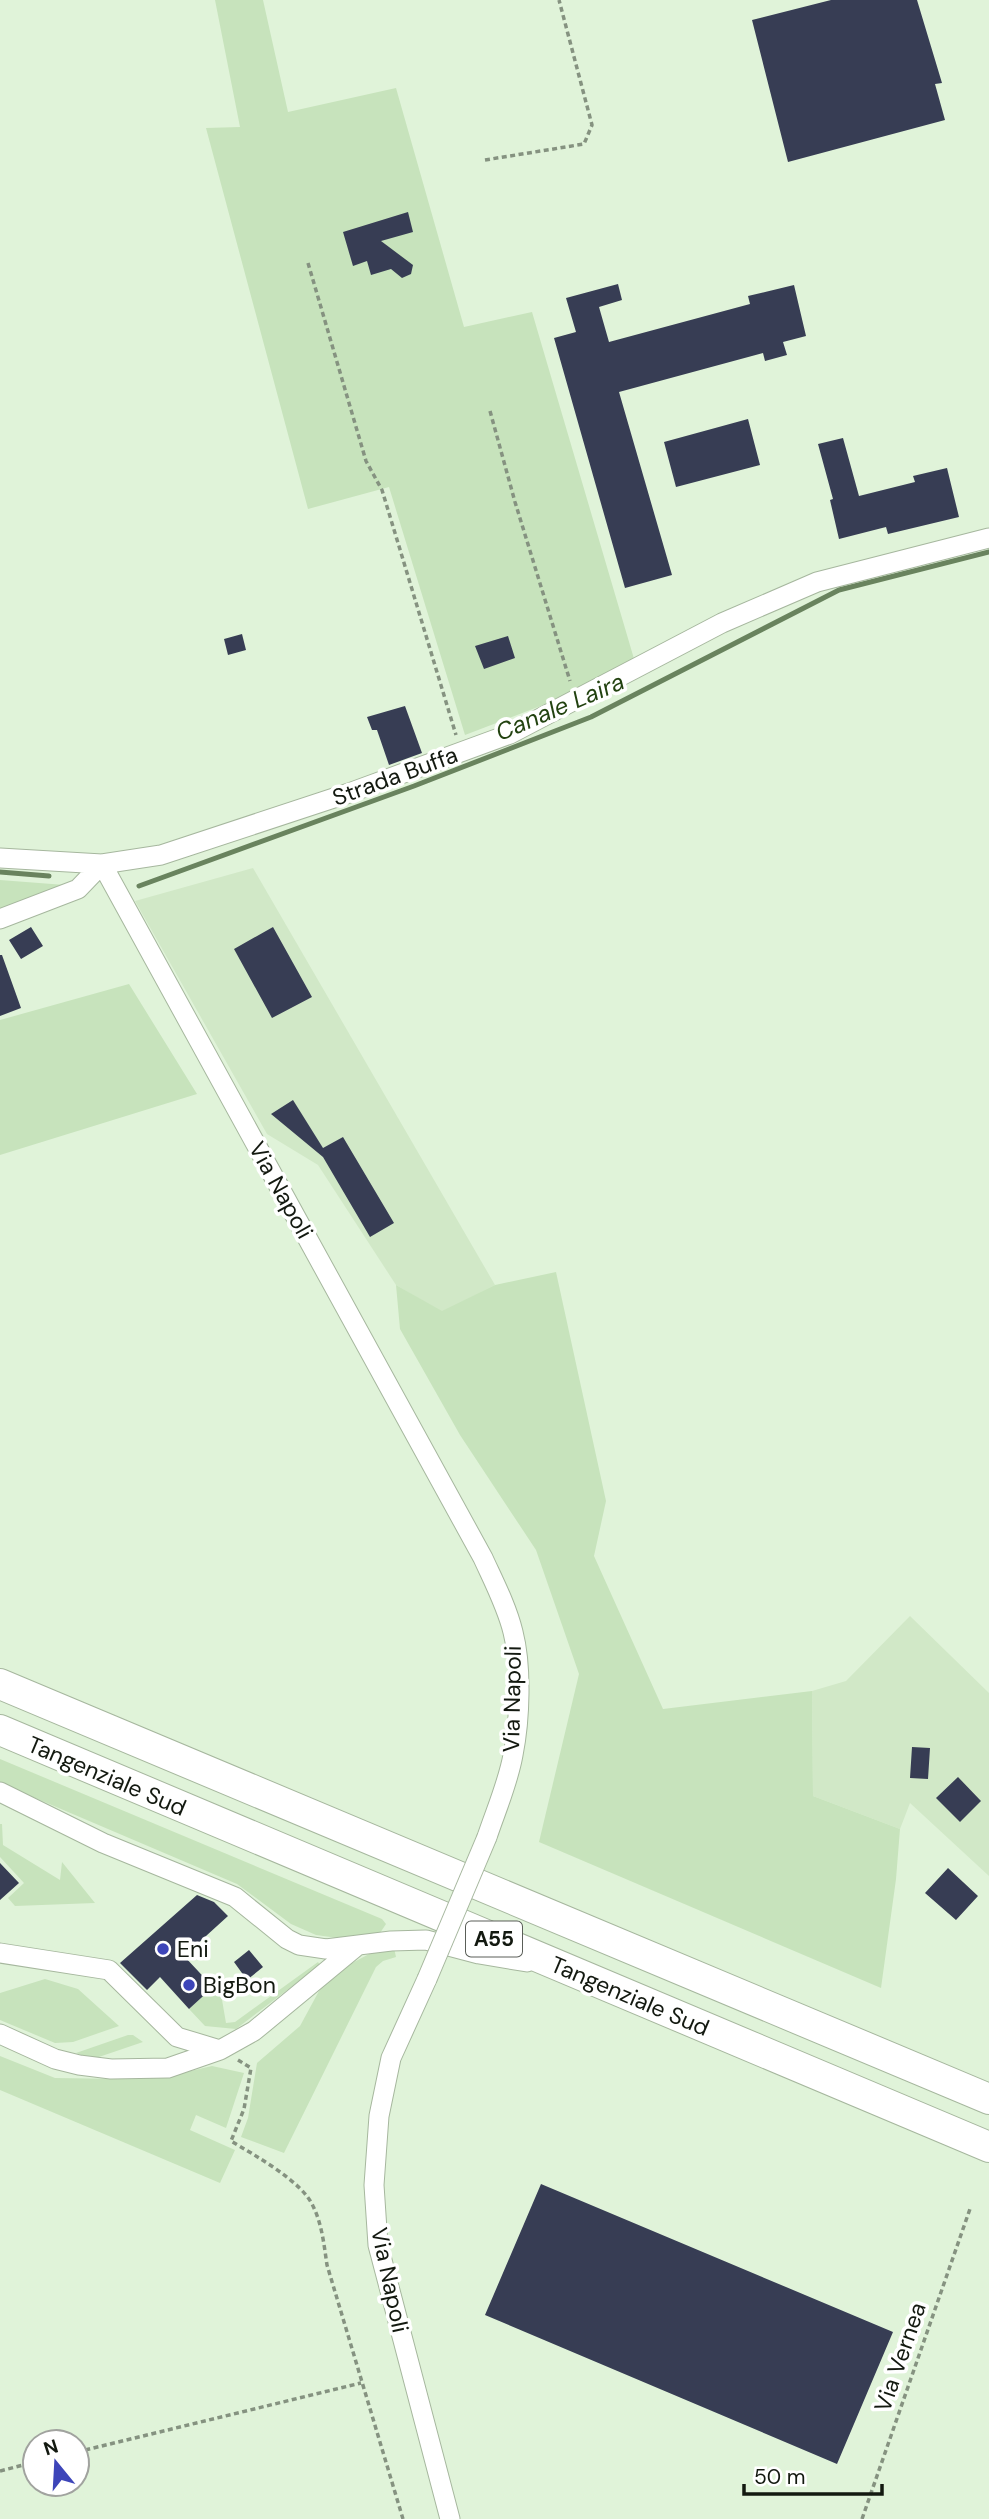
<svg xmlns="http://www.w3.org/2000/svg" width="989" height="2519" font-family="'DM Sans',sans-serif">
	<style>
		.built { fill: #d1e8c7 }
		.green { fill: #c7e3bc }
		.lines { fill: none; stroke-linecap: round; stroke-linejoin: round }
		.stream { stroke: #69835e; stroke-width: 5 }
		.building { fill: #373d54 }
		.minor-casing { stroke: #a6b79e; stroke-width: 21 }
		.highway-casing { stroke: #a6b79e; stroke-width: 32 }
		.path { stroke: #859280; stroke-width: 3.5; stroke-dasharray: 5 3.5; stroke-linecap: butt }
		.minor { stroke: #fff; stroke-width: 19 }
		.highway { stroke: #fff; stroke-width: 30 }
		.minor-bridge-casing { stroke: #a6b79e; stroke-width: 21; stroke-linecap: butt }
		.minor-bridge { stroke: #fff; stroke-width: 19 }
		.poi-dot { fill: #3d45b9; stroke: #fff; stroke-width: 2.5 }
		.labels { text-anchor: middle; stroke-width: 7; stroke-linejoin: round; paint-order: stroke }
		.shield { fill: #fff; stroke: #5a5e58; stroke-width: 2 }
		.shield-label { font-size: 21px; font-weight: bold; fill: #131910 }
		.street-label { font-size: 23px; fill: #131910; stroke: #fff }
		.poi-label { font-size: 23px; fill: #131910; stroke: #fff; text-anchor: start }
		.water-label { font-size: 24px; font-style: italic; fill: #224210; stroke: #fff }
	</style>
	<rect width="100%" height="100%" fill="#e0f3d9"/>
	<path class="built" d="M253,868L495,1285L442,1312L396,1285L318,1165L267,1134L135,901Z
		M910,1616L989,1693V1876L910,1803L900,1829L813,1796L812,1691L846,1681Z"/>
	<path class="green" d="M215,0H263L288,112L396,88L464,327L532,312L637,669L465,735L389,487L308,509L206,128L240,127Z
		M0,880L65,885L0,910Z
		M129,984L197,1094L0,1155V1020Z
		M556,1272L606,1501L594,1556L663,1709L812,1691L813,1796L900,1829L896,1879L881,1988L539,1842L579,1674L536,1550L460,1435L400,1329L396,1285L442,1311L495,1285Z
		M0,1759L382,1919L386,1924L380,1933L345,1939L316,1935L291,1924L237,1884L0,1783Z
		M0,1824H2L3,1845L60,1880L62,1862L95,1903L15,1906L8,1898L24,1883L0,1857Z
		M394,1948L396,1957L383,1961L376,1967L284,2153L241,2137L248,2118L257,2063L300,2026L319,1991L339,1970L371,1953Z
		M318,1962L320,1965L236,2029L205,2026L189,2009L213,1987L221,1994L226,2023L235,2022Z
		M45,1979L78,1989L119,2026L73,2042L55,2043L0,2020V1993Z
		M128,2035H133L143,2042L93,2059L76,2053Z
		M0,2056L55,2078L125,2079L173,2075L212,2066L244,2073L226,2128L196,2115L190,2130L235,2150L220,2183L0,2090Z"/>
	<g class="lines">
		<path class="stream" d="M0,872L49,876
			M139,886L414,786L591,717L839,590L989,552"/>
	</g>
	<path class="building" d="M831,0H917L942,83L935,84L945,120L788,162L752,20Z
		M408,212L413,232L381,241L413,265L411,274L402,278L391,269L371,275L367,261L353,266L343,232Z
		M618,284L622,300L599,307L609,342L750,304L748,296L794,285L806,336L783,342L787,355L765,361L763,353L619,392L672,575L625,588L554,338L576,332L566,298Z
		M748,419L760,465L676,487L664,442Z
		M843,438L859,496L915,482L913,476L947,468L959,517L888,534L886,527L839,539L830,500L833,499L818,444Z
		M242,634L246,650L228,655L224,639Z
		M508,636L515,658L484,669L475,646Z
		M405,706L422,753L389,765L377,730H372L367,717Z
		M31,927L43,946L21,959L9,940Z
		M273,927L312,997L272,1018L234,949Z
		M0,955H2L21,1008L0,1016Z
		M293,1100L323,1148L343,1137L394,1223L370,1237L323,1157L271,1114Z
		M912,1747L930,1748L928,1779L910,1778Z
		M958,1777L981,1801L960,1822L936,1798Z
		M0,1863L19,1883L0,1900Z
		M948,1868L978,1896L956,1920L925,1893Z
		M197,1895L214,1902L228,1916L184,1956L213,1987L189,2009L160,1977L147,1990L120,1963Z
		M249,1950L263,1967L247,1980L234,1962Z
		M541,2184L893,2332L837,2464L485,2315Z"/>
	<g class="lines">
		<g class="minor-casing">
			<path id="minor" d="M0,858L102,864L161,855L349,793L510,734L722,623L817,582L989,538
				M102,864L483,1558C494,1582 507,1607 513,1632C522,1667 520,1720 513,1755C508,1783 496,1810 487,1837
				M0,919L78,889L102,864
				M0,1792L103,1843L235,1897L287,1939L299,1945L326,1949L391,1941L426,1940L479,1954L527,1962
				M0,1953L109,1970L177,2037L220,2050L254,2031L357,1946
				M427,1979L391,2058L379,2116L374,2185L378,2245L450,2519
				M0,2034L55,2059L79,2065L111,2069L168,2068L220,2050"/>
		</g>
		<g class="highway-casing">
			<path id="highway" d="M0,1684L989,2099
				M0,1730L989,2147"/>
		</g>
		<path class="path" d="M485,160L584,144L592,125L559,0
			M308,263L366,461L382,490L456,735
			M490,411L515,502L570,681
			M238,2060L251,2068L244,2109L231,2141C254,2155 302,2181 313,2206C322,2224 324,2245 327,2265L403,2519
			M77,2452L361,2383
			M0,2471L35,2462
			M862,2519L971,2206"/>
		<use href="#minor" class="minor"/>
		<use href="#highway" class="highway"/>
		<g class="minor-bridge-casing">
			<path id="minor-bridge" d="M427,1979L487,1837"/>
		</g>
		<use href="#minor-bridge" class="minor-bridge"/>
	</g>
	<g class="poi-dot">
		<circle cx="163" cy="1949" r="7"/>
		<circle cx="189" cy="1985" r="7"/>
	</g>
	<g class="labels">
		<rect class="shield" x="466" y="1921.5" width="56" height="35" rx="5"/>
		<g class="shield-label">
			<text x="494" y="1946">A55</text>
		</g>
		<g class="street-label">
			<text transform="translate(395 776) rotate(-20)" y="8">Strada Buffa</text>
			<text transform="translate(281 1190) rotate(61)" y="8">Via Napoli</text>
			<text transform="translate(512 1699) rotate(-89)" y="8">Via Napoli</text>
			<text transform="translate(107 1776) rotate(23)" y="8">Tangenziale Sud</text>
			<text transform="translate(630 1996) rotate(23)" y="8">Tangenziale Sud</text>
			<text transform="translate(390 2280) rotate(78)" y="8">Via Napoli</text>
			<text transform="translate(900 2357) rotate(-71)" y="8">Via Vernea</text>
		</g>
		<g class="poi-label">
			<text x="177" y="1957">Eni</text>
			<text x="203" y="1993">BigBon</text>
		</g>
		<g class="water-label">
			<text transform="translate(560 707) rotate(-23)" y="8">Canale Laira</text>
		</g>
	</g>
	<g transform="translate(56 2463) rotate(342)"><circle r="33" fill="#ffffff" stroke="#a1a39f" stroke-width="2"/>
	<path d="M0-5L12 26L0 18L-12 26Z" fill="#3d45b9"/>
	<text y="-10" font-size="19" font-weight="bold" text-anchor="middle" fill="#131910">N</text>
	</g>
	<path d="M744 2484v10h138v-10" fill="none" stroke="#131910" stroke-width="3.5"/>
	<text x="754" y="2484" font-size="21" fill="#131910" stroke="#ffffff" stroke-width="5" paint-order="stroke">50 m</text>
</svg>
